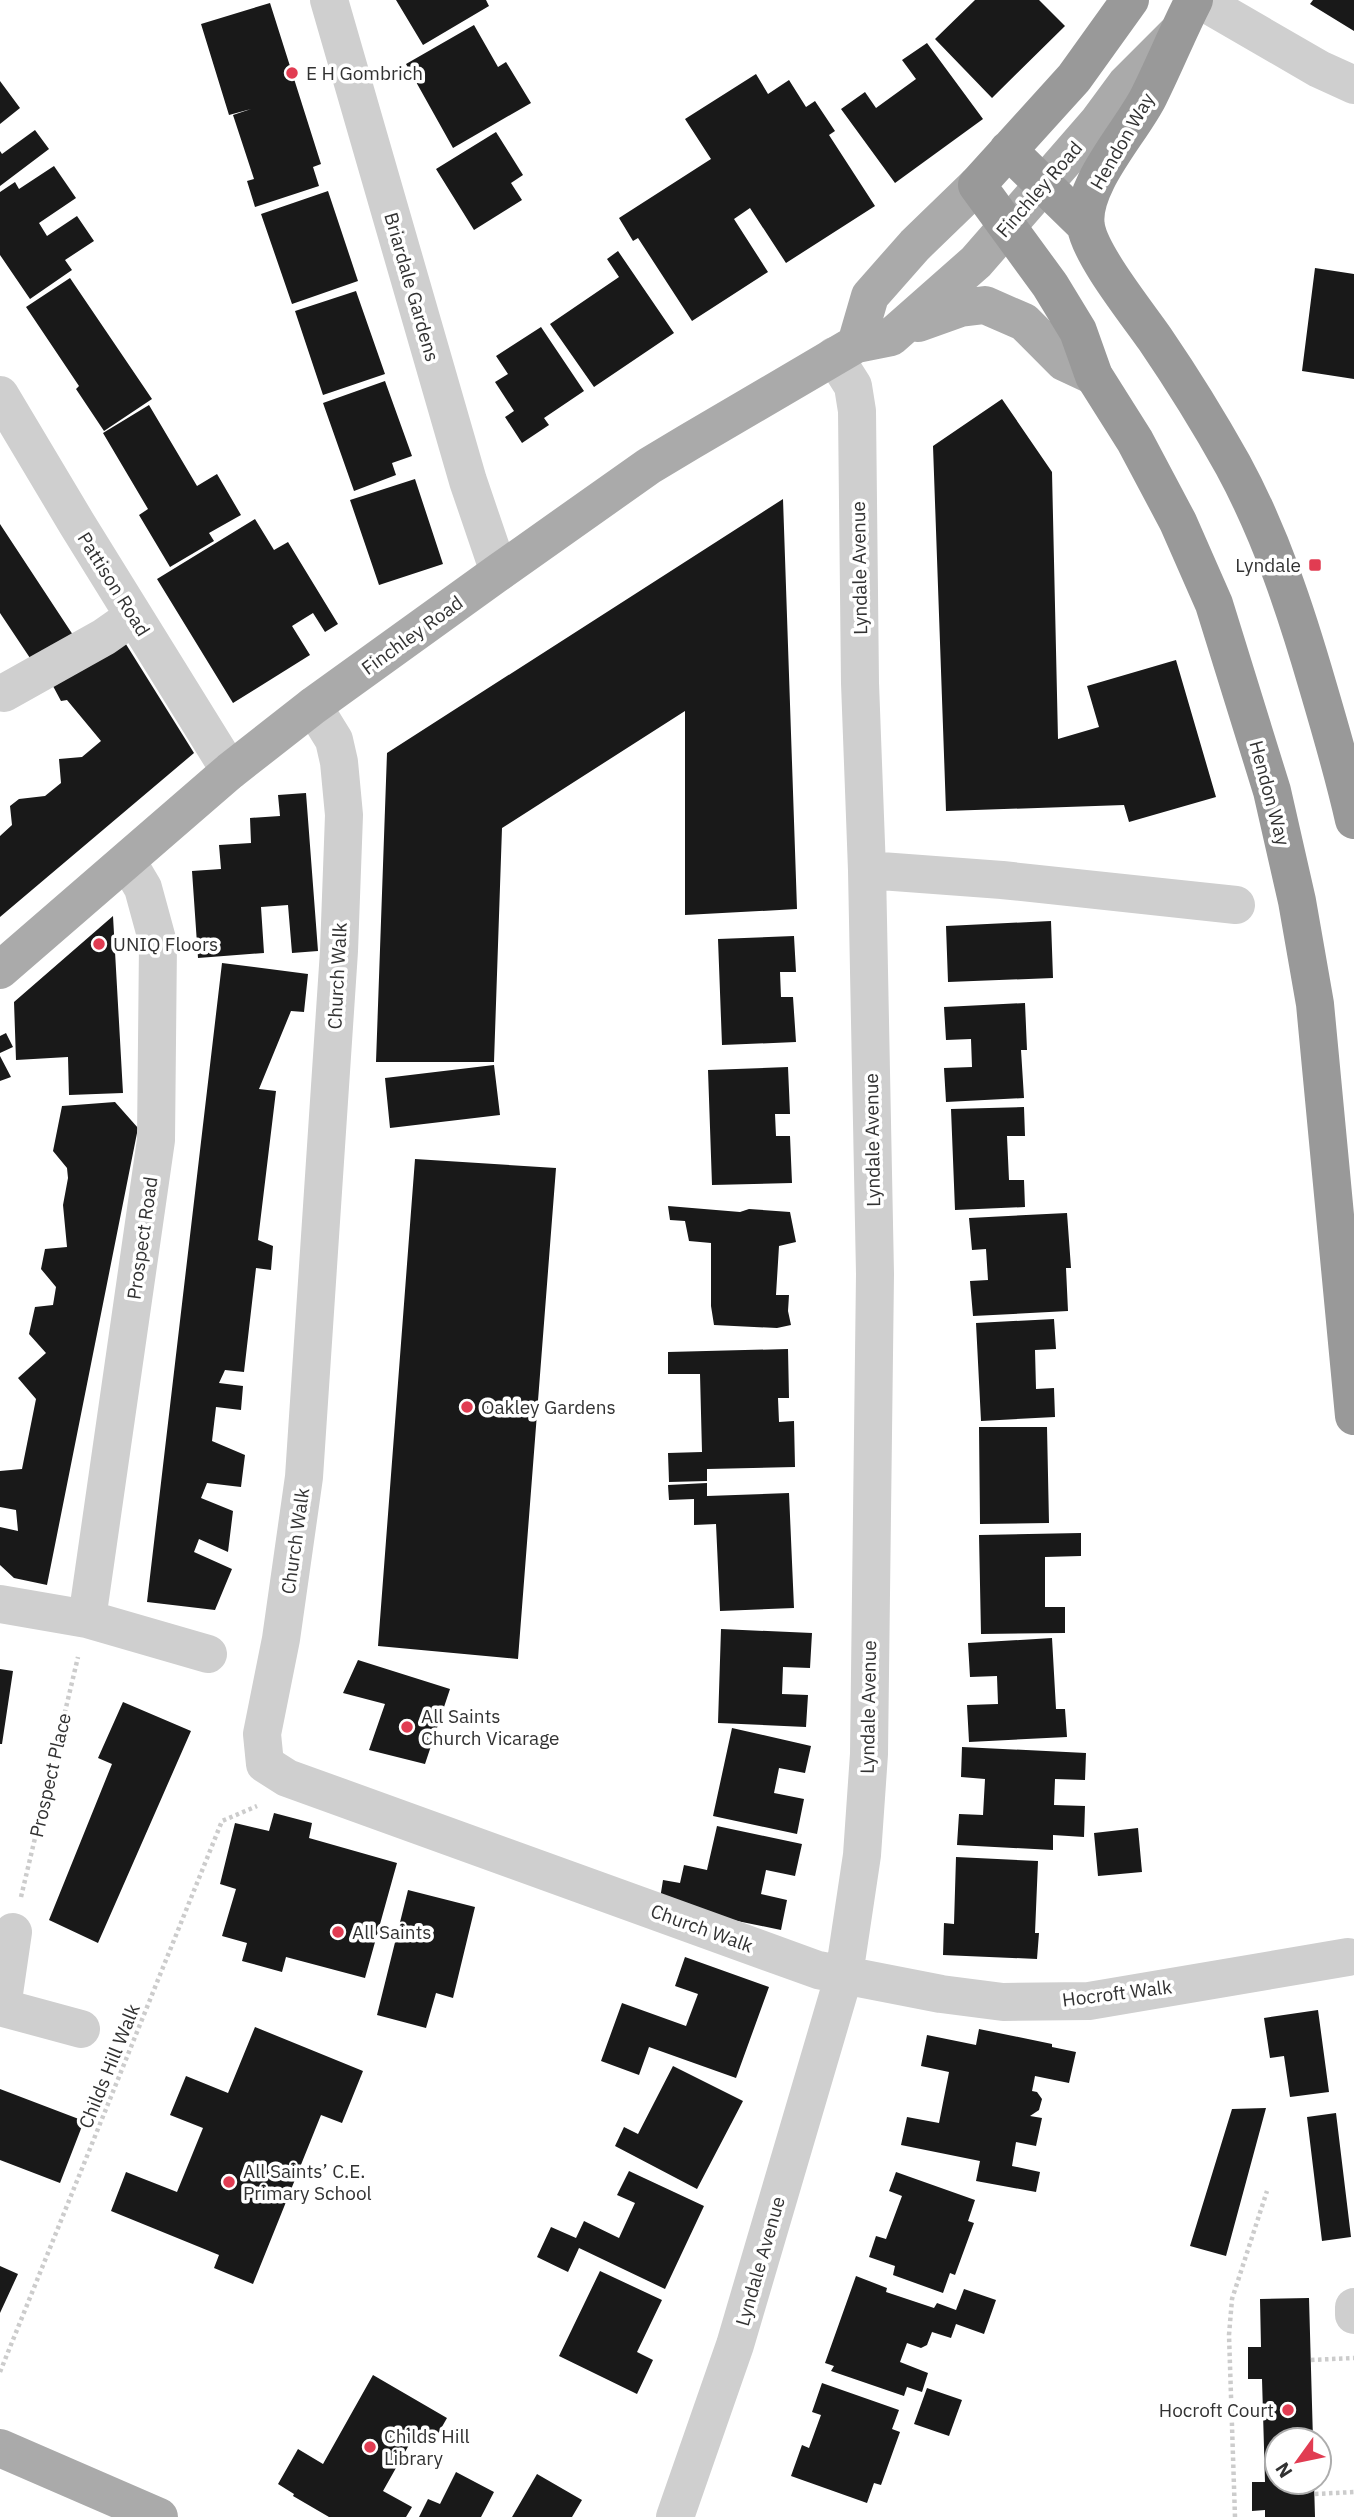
<svg xmlns="http://www.w3.org/2000/svg" width="1354" height="2517" font-family="'IBM Plex Sans',sans-serif">
	<style>
		.building { fill: #191919 }
		.lines { fill: none; stroke-linecap: round; stroke-linejoin: round }
		.path { stroke: #ccc; stroke-width: 4.5; stroke-dasharray: 3.5 3.5; stroke-linecap: butt }
		.minor { stroke: #cfcfcf; stroke-width: 38 }
		.major { stroke: #aaa; stroke-width: 38 }
		.highway { stroke: #999; stroke-width: 38 }
		.poi-dot { fill: #e13c52; stroke: #fff; stroke-width: 2.5 }
		.labels { text-anchor: middle; stroke-width: 7; stroke-linejoin: round; paint-order: stroke }
		.poi-label { font-size: 19px; fill: #323232; stroke: #fff; text-anchor: start }
		.street-label { font-size: 19px; fill: #323232; stroke: #fff }
	</style>
	<rect width="100%" height="100%" fill="#fff"/>
	<path class="building" d="M396,0H486L489,6L423,45Z
		M975,0H1039L1065,26L992,98L935,39Z
		M1313,0H1354V31L1310,4Z
		M270,3L321,164L313,167L319,186L255,207L247,181L254,179L233,115L251,109L229,115L201,24Z
		M474,25L498,67L506,62L531,103L453,148L406,64Z
		M927,43L983,119L895,183L841,109L865,92L876,108L916,79L902,60Z
		M756,74L768,94L789,80L806,107L815,101L835,131L829,135L875,206L786,263L750,208L734,219L768,272L692,321L638,238L633,241L619,218L711,159L685,119Z
		M0,81L20,108L0,124Z
		M35,130L49,149L0,186V151L2,154Z
		M496,132L523,175L511,183L522,200L474,230L436,169Z
		M54,166L76,198L39,223L47,236L77,216L94,241L65,260L72,270L30,299L0,255V192L15,182L19,189Z
		M328,191L358,281L292,304L261,214Z
		M618,251L674,333L594,387L550,324L619,277L607,259Z
		M1315,268L1354,274V379L1302,371Z
		M70,278L152,399L104,431L76,389L79,386L26,307Z
		M356,291L385,374L323,395L295,311Z
		M541,327L584,391L544,418L549,425L522,443L505,417L514,411L495,382L508,374L496,356Z
		M385,381L412,456L392,463L396,475L354,491L323,403Z
		M1002,399L1052,472L1058,739L1099,727L1087,686L1176,660L1216,797L1129,822L1124,805L946,811L933,446Z
		M149,405L197,486L217,474L241,515L209,533L214,541L170,567L139,515L148,509L103,433Z
		M415,479L443,564L379,585L350,500Z
		M783,499L797,909L685,915V711L502,828L494,1062H376L387,753Z
		M255,519L274,550L288,542L338,624L325,632L313,613L292,626L310,655L233,703L157,579Z
		M0,524L73,635L32,661L0,613Z
		M119,633L194,753L0,917V836L12,825L10,806L19,799L45,796L61,783L59,759L82,757L101,741L67,700L61,701L46,673Z
		M306,793L318,951L292,953L288,905L261,907L264,953L198,958L192,871L221,869L219,845L251,843L250,818L280,816L278,795Z
		M113,916L123,1093L69,1095L68,1057L16,1060L14,1002Z
		M1051,921L1053,978L948,982L946,926Z
		M794,936L796,972H780L781,997H793L796,1042L722,1045L718,939Z
		M222,963L308,974L304,1012L291,1011L259,1089L276,1091L258,1240L273,1246L271,1270L256,1268L244,1372L225,1370L219,1383L243,1386L241,1410L216,1407L212,1441L245,1455L241,1487L207,1483L201,1498L233,1511L228,1552L199,1539L194,1552L232,1569L215,1610L147,1602Z
		M1025,1003L1027,1050H1021L1024,1098L946,1102L944,1068L972,1067L971,1039L946,1040L944,1007Z
		M6,1033L13,1047L0,1053V1036Z
		M0,1056L11,1077L0,1081Z
		M494,1065L500,1115L390,1128L385,1078Z
		M788,1067L790,1114H775L776,1136H790L792,1183L712,1185L708,1070Z
		M115,1102L138,1128L47,1585L14,1578L0,1565V1527L18,1531L16,1510L0,1507V1471L22,1469L36,1399L18,1378L46,1353L29,1334L35,1307L53,1305L56,1287L41,1269L45,1249L67,1247L63,1205L68,1178L67,1168L53,1151L62,1106Z
		M1024,1107L1025,1136H1007L1009,1180H1024L1025,1207L955,1210L951,1109Z
		M415,1159L556,1168L518,1659L378,1646Z
		M668,1206L740,1212L749,1209L790,1212L796,1242L779,1246L776,1295H789L788,1311L791,1325L777,1328L714,1325L711,1306V1243L689,1241L685,1221L670,1220Z
		M1067,1213L1071,1268H1066L1068,1311L973,1316L970,1281L988,1280L986,1249L972,1250L969,1218Z
		M1054,1319L1056,1349L1035,1350L1036,1389L1054,1388L1055,1417L981,1421L976,1323Z
		M788,1349L789,1398H778L779,1422L794,1421L795,1467L707,1469V1481L669,1482L668,1453L702,1452L700,1374H668V1352Z
		M979,1427H1047L1049,1523L980,1524Z
		M707,1483V1496L789,1493L794,1608L720,1611L716,1524L694,1525V1499L669,1500L668,1485Z
		M1081,1533V1556L1045,1557V1607H1065V1633L981,1634L979,1535Z
		M721,1629L812,1633L810,1668L783,1667L782,1694L808,1695L806,1727L718,1723Z
		M1052,1638L1056,1709H1065L1067,1737L969,1742L967,1705L998,1704L997,1676L970,1677L968,1643Z
		M358,1660L450,1689L425,1764L369,1750L385,1704L343,1693Z
		M0,1669L13,1671L2,1744H0Z
		M123,1702L191,1731L98,1943L49,1920L112,1764L98,1758Z
		M732,1728L811,1746L805,1773L779,1768L774,1793L804,1799L797,1834L713,1816Z
		M962,1747L1086,1753L1085,1780L1055,1779L1054,1805L1085,1806L1084,1837L1053,1835V1850L957,1845L959,1814L983,1815L985,1779L961,1777Z
		M274,1813L312,1823L309,1838L397,1863L365,1978L286,1957L282,1972L242,1961L247,1943L222,1936L236,1889L220,1884L235,1823L269,1831Z
		M717,1826L802,1844L795,1876L766,1870L761,1894L787,1900L781,1930L659,1905L663,1880L680,1883L684,1865L707,1870Z
		M1138,1828L1142,1872L1098,1876L1094,1833Z
		M956,1857L1038,1861L1035,1933H1039L1037,1959L943,1955L944,1923L954,1924Z
		M408,1890L475,1907L453,1998L436,1993L426,2028L377,2015Z
		M685,1957L769,1987L736,2078L649,2047L639,2075L601,2061L622,2003L686,2026L698,1994L675,1986Z
		M1318,2010L1329,2092L1290,2097L1284,2056L1270,2058L1264,2018Z
		M255,2027L363,2071L342,2123L321,2115L253,2284L214,2268L219,2255L111,2211L126,2172L177,2192L203,2128L170,2115L186,2076L228,2093Z
		M979,2029L1052,2044V2047L1076,2052L1069,2083L1035,2076L1032,2091L1037,2092L1042,2099L1039,2110L1030,2116L1042,2118L1036,2146L1016,2142L1012,2166L1040,2172L1036,2192L976,2181L980,2161L901,2145L907,2117L939,2123L949,2072L921,2066L927,2035L976,2045Z
		M673,2066L743,2101L697,2189L615,2146L624,2127L638,2134Z
		M0,2089L84,2121L60,2183L0,2160Z
		M1266,2108L1226,2256L1190,2246L1232,2109Z
		M1336,2113L1351,2237L1322,2241L1307,2117Z
		M629,2171L704,2206L665,2289L579,2248L568,2272L537,2257L551,2227L576,2238L584,2221L619,2238L635,2203L617,2195Z
		M896,2172L975,2200L968,2221L974,2223L955,2275L950,2273L943,2293L893,2275L895,2266L869,2257L876,2236L886,2239L902,2196L889,2191Z
		M0,2266L18,2274L0,2313Z
		M600,2271L662,2300L637,2352L653,2360L637,2394L559,2356Z
		M856,2276L887,2288L886,2292L934,2308L937,2303L956,2310L964,2289L996,2300L984,2334L956,2324L951,2338L932,2332L927,2345L921,2348L907,2343L900,2362L928,2373L922,2392L907,2387L904,2396L831,2371L834,2366L825,2363Z
		M1309,2298L1313,2440H1277V2482H1314L1315,2517H1265V2510L1252,2511V2482H1265L1262,2379H1248V2347H1261L1260,2299Z
		M373,2375L447,2418L431,2446L414,2436L383,2491L412,2507L406,2517H329L293,2496L294,2494L278,2484L298,2449L323,2464Z
		M822,2383L899,2410L892,2429L900,2432L881,2485L874,2483L867,2503L791,2476L802,2445L809,2448L821,2415L812,2412Z
		M927,2388L962,2400L949,2436L914,2424Z
		M456,2472L494,2492L481,2517H419L428,2499L440,2504Z
		M537,2474L582,2500L572,2517H512Z"/>
	<g class="lines">
		<path class="path" d="M21,1897L78,1657
			M1311,2360L1354,2358
			M0,2372L222,1821L257,1806
			M1315,2494L1354,2492
			M1235,2517L1229,2335L1232,2299L1267,2191"/>
		<path class="minor" d="M329,0L468,481L499,572
			M1200,0L1319,69L1354,85
			M0,395L77,524L230,771
			M4,693L104,637L134,616
			M313,706L334,740L339,762L344,815L339,951L304,1477L281,1639L262,1734L265,1764L287,1778L818,1970L941,1994L1003,2002L1089,2001L1348,1957
			M867,870L1002,880L1236,905
			M0,1604L87,1619L208,1654
			M87,1619L156,1140L158,943L143,888L127,861
			M0,2007L81,2029
			M2,2007L13,1932
			M1354,2307V2315
			M675,2517L735,2345L844,1975L862,1855L869,1754L875,1274L867,870L860,683L857,411L853,386L834,356"/>
		<path class="major" d="M918,323L960,308L985,305L1024,322L1064,362L1094,376
			M856,344L870,296L915,245L977,185
			M0,970L230,771L313,706L499,572L649,466L689,442L856,344L891,337L976,262L1098,122L1126,84L1176,34
			M0,2448L159,2517"/>
		<path class="highway" d="M1130,0L1074,78L977,185L1050,285L1078,331L1094,376L1135,441L1178,522L1214,604L1272,791L1297,901L1315,1004L1354,1416
			M1194,0C1178,31 1165,64 1149,96C1132,131 1079,186 1086,227C1091,256 1137,313 1155,339C1183,380 1209,422 1233,465C1271,535 1296,611 1318,687C1331,731 1344,775 1354,820
			M1008,150L1086,226"/>
	</g>
	<g class="poi-dot">
		<circle cx="292" cy="73" r="7"/>
		<rect x="1308" y="558" width="14" height="14" rx="3.5"/>
		<circle cx="99" cy="944" r="7"/>
		<circle cx="467" cy="1407" r="7"/>
		<circle cx="407" cy="1727" r="7"/>
		<circle cx="338" cy="1932" r="7"/>
		<circle cx="229" cy="2182" r="7"/>
		<circle cx="1288" cy="2410" r="7"/>
		<circle cx="370" cy="2447" r="7"/>
	</g>
	<g class="labels">
		<g class="poi-label">
			<text x="306" y="80">E H Gombrich</text>
			<text x="1301" y="572" text-anchor="end">Lyndale</text>
			<text x="113" y="951">UNIQ Floors</text>
			<text x="481" y="1414">Oakley Gardens</text>
			<text x="421" y="1723">All Saints<tspan x="421" dy="22">Church Vicarage</tspan></text>
			<text x="352" y="1939">All Saints</text>
			<text x="243" y="2178">All Saints’ C.E.<tspan x="243" dy="22">Primary School</tspan></text>
			<text x="1274" y="2417" text-anchor="end">Hocroft Court</text>
			<text x="384" y="2443">Childs Hill<tspan x="384" dy="22">Library</tspan></text>
		</g>
		<g class="street-label">
			<text transform="translate(1122 141) rotate(-60)" y="7">Hendon Way</text>
			<text transform="translate(1039 189) rotate(-49)" y="7">Finchley Road</text>
			<text transform="translate(412 287) rotate(74)" y="7">Briardale Gardens</text>
			<text transform="translate(859 568) rotate(-91)" y="7">Lyndale Avenue</text>
			<text transform="translate(114 584) rotate(58)" y="7">Pattison Road</text>
			<text transform="translate(412 635) rotate(-36)" y="7">Finchley Road</text>
			<text transform="translate(1270 793) rotate(75)" y="7">Hendon Way</text>
			<text transform="translate(337 976) rotate(-87)" y="7">Church Walk</text>
			<text transform="translate(872 1140) rotate(-91)" y="7">Lyndale Avenue</text>
			<text transform="translate(142 1238) rotate(-82)" y="7">Prospect Road</text>
			<text transform="translate(295 1541) rotate(-82)" y="7">Church Walk</text>
			<text transform="translate(868 1707) rotate(-89)" y="7">Lyndale Avenue</text>
			<text transform="translate(50 1775) rotate(-77)" y="7">Prospect Place</text>
			<text transform="translate(702 1928) rotate(20)" y="7">Church Walk</text>
			<text transform="translate(1117 1993) rotate(-7)" y="7">Hocroft Walk</text>
			<text transform="translate(109 2066) rotate(-68)" y="7">Childs Hill Walk</text>
			<text transform="translate(760 2261) rotate(-74)" y="7">Lyndale Avenue</text>
		</g>
	</g>
	<g transform="translate(1298 2461) rotate(237)"><circle r="33" fill="#ffffff" stroke="#adadad" stroke-width="2"/>
	<path d="M0-5L12 26L0 18L-12 26Z" fill="#e13c52"/>
	<text y="-10" font-size="19" font-weight="bold" text-anchor="middle" fill="#323232">N</text>
	</g>
</svg>
